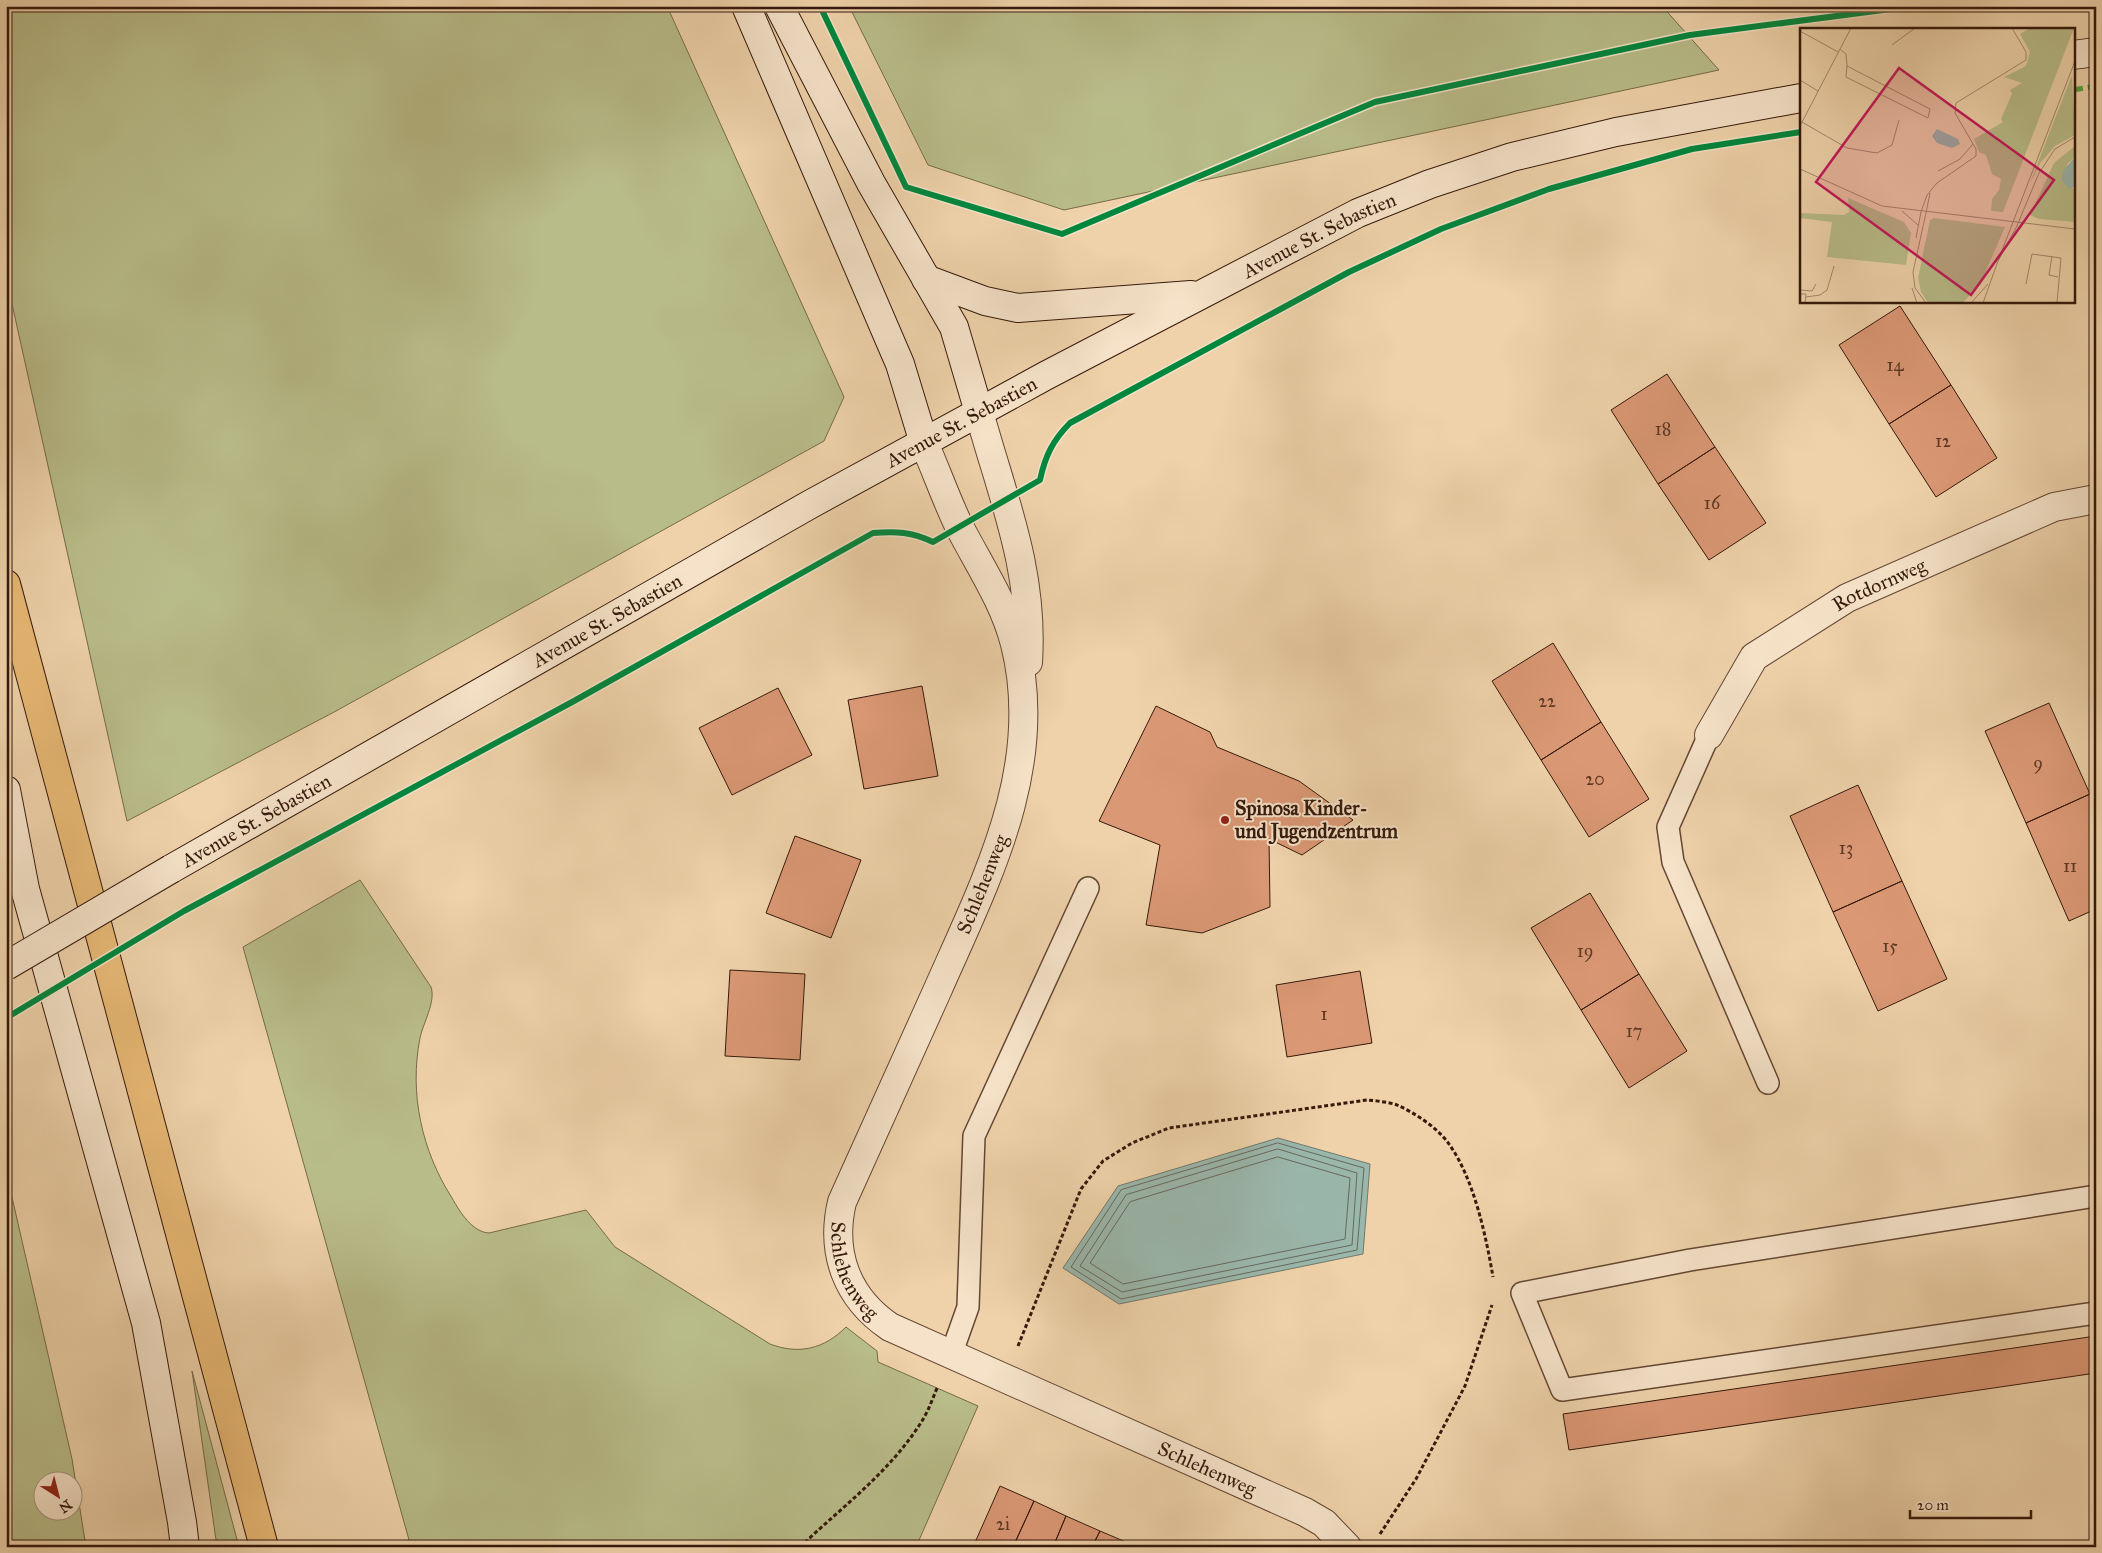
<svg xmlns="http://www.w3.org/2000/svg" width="2102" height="1553" font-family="'IM FELL Great Primer',serif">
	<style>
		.green { fill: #b8bc89; stroke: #766a4a; fill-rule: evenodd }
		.water { fill: #9ab7ac; stroke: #72786c }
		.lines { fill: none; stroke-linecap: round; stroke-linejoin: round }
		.shore { stroke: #68685c; stroke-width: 1 }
		.building { fill: #db9875; stroke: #35190c }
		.service-casing { stroke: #644734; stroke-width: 24 }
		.minor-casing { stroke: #644734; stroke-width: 30 }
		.secondary-casing { stroke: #35190c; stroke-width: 30 }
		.trunk-casing { stroke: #35190c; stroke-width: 30 }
		.path { stroke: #35190c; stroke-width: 3; stroke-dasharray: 4 2.5; stroke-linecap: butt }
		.service { stroke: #f5e2c8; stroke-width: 21 }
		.minor { stroke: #f5e2c8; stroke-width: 28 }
		.secondary { stroke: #f5e2c8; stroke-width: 28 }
		.trunk { stroke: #e8b975; stroke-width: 28 }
		.secondary-bridge-casing { stroke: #35190c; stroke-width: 30; stroke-linecap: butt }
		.secondary-bridge { stroke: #f5e2c8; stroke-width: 28 }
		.quiet { stroke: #53a13e; stroke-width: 5; stroke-dasharray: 10 5; stroke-linecap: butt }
		.cycleway-casing { stroke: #f5e2c8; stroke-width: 9 }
		.cycleway { stroke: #00873e; stroke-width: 6 }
		.poi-dot { fill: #8f2418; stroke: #f5e2c8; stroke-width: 2 }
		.labels { text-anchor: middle; stroke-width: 4; stroke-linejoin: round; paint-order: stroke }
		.number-label { font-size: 18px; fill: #5e3926 }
		.street-label { font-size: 20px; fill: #35190c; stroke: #f5e2c8 }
		.poi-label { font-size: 20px; font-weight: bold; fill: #35190c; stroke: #f5e2c8; text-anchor: start }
		.inset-road { fill: none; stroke: #a5886b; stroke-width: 1 }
		.view { fill: #c2185b; fill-opacity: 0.15; stroke: #c2185b; stroke-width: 2.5 }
		.inset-edge { fill: none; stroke: #35190c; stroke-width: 2.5 }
	</style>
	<rect width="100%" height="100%" fill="#efd2aa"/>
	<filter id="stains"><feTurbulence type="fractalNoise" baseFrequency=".004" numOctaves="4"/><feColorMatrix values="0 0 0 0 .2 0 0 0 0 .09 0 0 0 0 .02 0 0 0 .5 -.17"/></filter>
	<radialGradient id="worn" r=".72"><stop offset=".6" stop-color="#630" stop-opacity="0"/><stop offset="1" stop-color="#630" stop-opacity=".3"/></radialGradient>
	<path class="green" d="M6,6H667L844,397L824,441L336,711L127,821L6,277Z
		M849,6H1662L1719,70L1064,210L928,165Z
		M360,880L431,987C436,1002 423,1023 420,1038C409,1094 422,1151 452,1198C460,1212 472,1232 489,1233L586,1210L615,1247L770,1344C799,1355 824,1349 846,1327L877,1351L878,1362L978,1406L916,1547H411L243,947Z
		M6,1171L72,1459L86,1547H6ZM72,1480V1510H42V1480Z
		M192,1371L239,1547H217Z"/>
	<path class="water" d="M1278,1138L1370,1164L1363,1254L1119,1304L1063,1268L1118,1186Z"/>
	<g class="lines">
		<path class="shore" d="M1278,1143L1364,1168L1357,1250L1121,1299L1071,1267L1121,1190Z
			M1278,1149L1357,1173L1352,1245L1122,1292L1080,1266L1126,1195Z
			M1278,1157L1350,1178L1345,1239L1123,1284L1090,1263L1130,1202Z"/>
	</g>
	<path class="building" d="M1900,306L1951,385L1889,424L1839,345Z
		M1667,374L1715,447L1658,484L1611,410Z
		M1951,385L1997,458L1936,497L1889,424Z
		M1715,447L1766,523L1709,560L1658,484Z
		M1553,643L1601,722L1541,760L1492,681Z
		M922,686L938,776L864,789L848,700Z
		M778,688L812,755L732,795L699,728Z
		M2049,703L2090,794L2026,823L1985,731Z
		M1156,706L1210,732L1217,747L1299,781L1353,820L1302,855L1269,839L1270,907L1202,933L1146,925L1160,845L1099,821Z
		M1601,722L1649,799L1589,837L1541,760Z
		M1858,785L1902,881L1833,912L1790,816Z
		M2090,794L2096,807V909L2069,921L2026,823Z
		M795,836L861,860L831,938L766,913Z
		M1902,881L1947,979L1878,1011L1833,912Z
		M1590,893L1639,974L1581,1010L1531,928Z
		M730,970L805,974L800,1060L725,1056Z
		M1360,971L1372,1043L1287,1057L1276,985Z
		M1639,974L1687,1051L1629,1088L1581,1010Z
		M2096,1336V1373L1569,1450L1563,1414Z
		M1000,1486L1034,1501L1013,1547H973Z
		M1034,1501L1066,1516L1053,1547H1013Z
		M1066,1516L1100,1531L1092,1547H1053Z
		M1100,1531L1133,1545V1547H1092Z"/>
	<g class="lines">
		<g class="service-casing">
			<path id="service" d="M1709,735L1668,827L1673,862L1768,1083
				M2096,1196L1690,1260L1522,1293L1562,1390L2096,1313
				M951,1355L968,1307L974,1136L1088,888"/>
		</g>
		<g class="minor-casing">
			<g id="minor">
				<path d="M979,412C1003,499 1034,570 1028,662"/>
				<path id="s1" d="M924,443C936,470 946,499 959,526C979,565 1004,601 1015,644C1046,767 986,880 938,989C906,1060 874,1131 842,1202C830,1253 847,1298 890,1327L1305,1512L1324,1523L1347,1547"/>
				<path id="s2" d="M1709,735L1754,657L1847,598L2054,507L2096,499"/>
			</g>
		</g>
		<g class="secondary-casing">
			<g id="secondary">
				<path d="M746,6L900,364L924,443"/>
				<path d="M779,6L871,183L954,327L979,412"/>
				<path d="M2073,55L2096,52"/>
				<path d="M926,279L985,301L1018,308L1191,295"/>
				<path d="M6,790L25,889L146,1323L182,1522L185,1547"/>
				<path id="s3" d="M171,869L809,505L1047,375L1358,213L1430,184L1512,157L1616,132L1801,98"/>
			</g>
		</g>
		<g class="trunk-casing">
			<path id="trunk" d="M6,584L264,1547"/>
		</g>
		<path class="path" d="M1018,1346L1081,1189L1103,1161L1132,1143L1169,1128L1367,1100C1377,1101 1389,1102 1397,1105C1415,1113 1438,1128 1449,1144C1474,1179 1486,1236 1493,1277
			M1380,1534L1416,1479L1465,1386L1492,1305
			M800,1547C843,1506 890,1472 922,1421C929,1410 933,1397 938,1386"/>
		<use href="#service" class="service"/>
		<use href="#minor" class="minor"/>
		<use href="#secondary" class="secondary"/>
		<use href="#trunk" class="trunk"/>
		<g class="secondary-bridge-casing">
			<path id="secondary-bridge" d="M6,966L171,869"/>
		</g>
		<use href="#secondary-bridge" class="secondary-bridge"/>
		<path class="quiet" d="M2073,90L2096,86"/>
		<g class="cycleway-casing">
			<path id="cycleway" d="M820,6L906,187L1062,234L1375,102L1690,35L1914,6
				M6,1018L184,911L574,701L873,533C896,531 912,532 933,542L1040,480C1045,456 1053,440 1070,423L1349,272L1441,229L1549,189L1692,149L1801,132"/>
		</g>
		<use href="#cycleway" class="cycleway"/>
	</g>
	<circle class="poi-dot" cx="1225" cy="820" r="5"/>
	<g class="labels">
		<g class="number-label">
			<text x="1895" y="371">14</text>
			<text x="1663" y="435">18</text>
			<text x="1943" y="447">12</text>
			<text x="1712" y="509">16</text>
			<text x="1547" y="707">22</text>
			<text x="2038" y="769">9</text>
			<text x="1595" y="785">20</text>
			<text x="1846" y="854">13</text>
			<text x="2070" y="872">11</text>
			<text x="1890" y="952">15</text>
			<text x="1585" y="957">19</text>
			<text x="1324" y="1020">1</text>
			<text x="1634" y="1037">17</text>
			<text x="1003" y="1530">2i</text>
		</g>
		<g class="street-label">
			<text dy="7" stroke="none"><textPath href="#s3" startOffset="1312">Avenue St. Sebastien</textPath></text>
			<text dy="7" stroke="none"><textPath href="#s3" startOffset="908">Avenue St. Sebastien</textPath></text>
			<text dy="7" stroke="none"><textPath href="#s2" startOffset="235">Rotdornweg</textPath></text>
			<text dy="7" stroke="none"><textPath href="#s3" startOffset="502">Avenue St. Sebastien</textPath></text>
			<text dy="7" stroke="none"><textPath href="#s3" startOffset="98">Avenue St. Sebastien</textPath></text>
			<text transform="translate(982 884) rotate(-68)" y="7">Schlehenweg</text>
			<text dy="7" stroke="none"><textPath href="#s1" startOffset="888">Schlehenweg</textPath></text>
			<text dy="7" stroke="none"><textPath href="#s1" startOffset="1306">Schlehenweg</textPath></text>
		</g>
		<g class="poi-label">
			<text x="1235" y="815">Spinosa Kinder-<tspan x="1235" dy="23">und Jugendzentrum</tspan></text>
		</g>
	</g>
	<g transform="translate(1800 28)">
		<rect width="275" height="275" fill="#efd2aa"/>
		<path d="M230,0H274L203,184L191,183L192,171L199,162L201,151L192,146L186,127L179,124L174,111L203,94L201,91L212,66L210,62L222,55L204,49L226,38L230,24L220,6ZM272,47L275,107L255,118L241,134L230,155ZM275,118V129L267,136L273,161L275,158V194L239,191L230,187L254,135ZM48,170L104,194L111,205L106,237L27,229L32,194L0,190V185L44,187L49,184ZM134,190L205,199L181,254L163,275H128L121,264L118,250L130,192Z" fill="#b8bc89"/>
		<path d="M137,101L158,111L160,116L152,120L137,115L132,108ZM275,129V158L269,161L262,152L263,143Z" fill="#9ab7ac"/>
		<path class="inset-road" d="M0,3L38,24M92,17L115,0M40,21L46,26L47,38L130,81L128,90L46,49L47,38M0,52L18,63M2,94L47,120L77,125L92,117L99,92M0,98L51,0M0,141L82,178L275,201M138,143L160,131L173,116M102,183L118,197M121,184L127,167L137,155L176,128V121L155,85L156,75L226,32V24L212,0M126,185L130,165M116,210L121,184M252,228L249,247L258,249M198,233L275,33M226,256L232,226L261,230L257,275M112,260L117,275M0,262L12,263L16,256M0,266H6L5,275M6,269L20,267L27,262L34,238M126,275L115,260L113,244L126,185M171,275L188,256M183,275L198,233L216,200L239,145L255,121L275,109"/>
		<path class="view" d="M99,40L254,152L171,267L16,154Z"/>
		<rect width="275" height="275" class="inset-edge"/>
	</g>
	<rect width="2102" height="1553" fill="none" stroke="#efd2aa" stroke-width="25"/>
	<rect x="8" y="8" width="2087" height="1538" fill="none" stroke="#35190c" stroke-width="2.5"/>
	<rect x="12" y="12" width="2077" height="1528" fill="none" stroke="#35190c"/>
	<g transform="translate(58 1496) rotate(144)"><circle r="24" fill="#f5e2c8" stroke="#a8927d"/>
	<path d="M0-4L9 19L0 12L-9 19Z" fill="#8f2418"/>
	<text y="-8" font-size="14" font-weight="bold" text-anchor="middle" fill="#35190c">N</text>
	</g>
	<path d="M1910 1510v8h121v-8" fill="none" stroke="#35190c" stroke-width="2.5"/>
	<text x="1917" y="1510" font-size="15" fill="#35190c" stroke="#f5e2c8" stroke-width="4" paint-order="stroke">20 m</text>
	<rect width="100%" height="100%" filter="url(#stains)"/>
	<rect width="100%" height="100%" fill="url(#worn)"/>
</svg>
